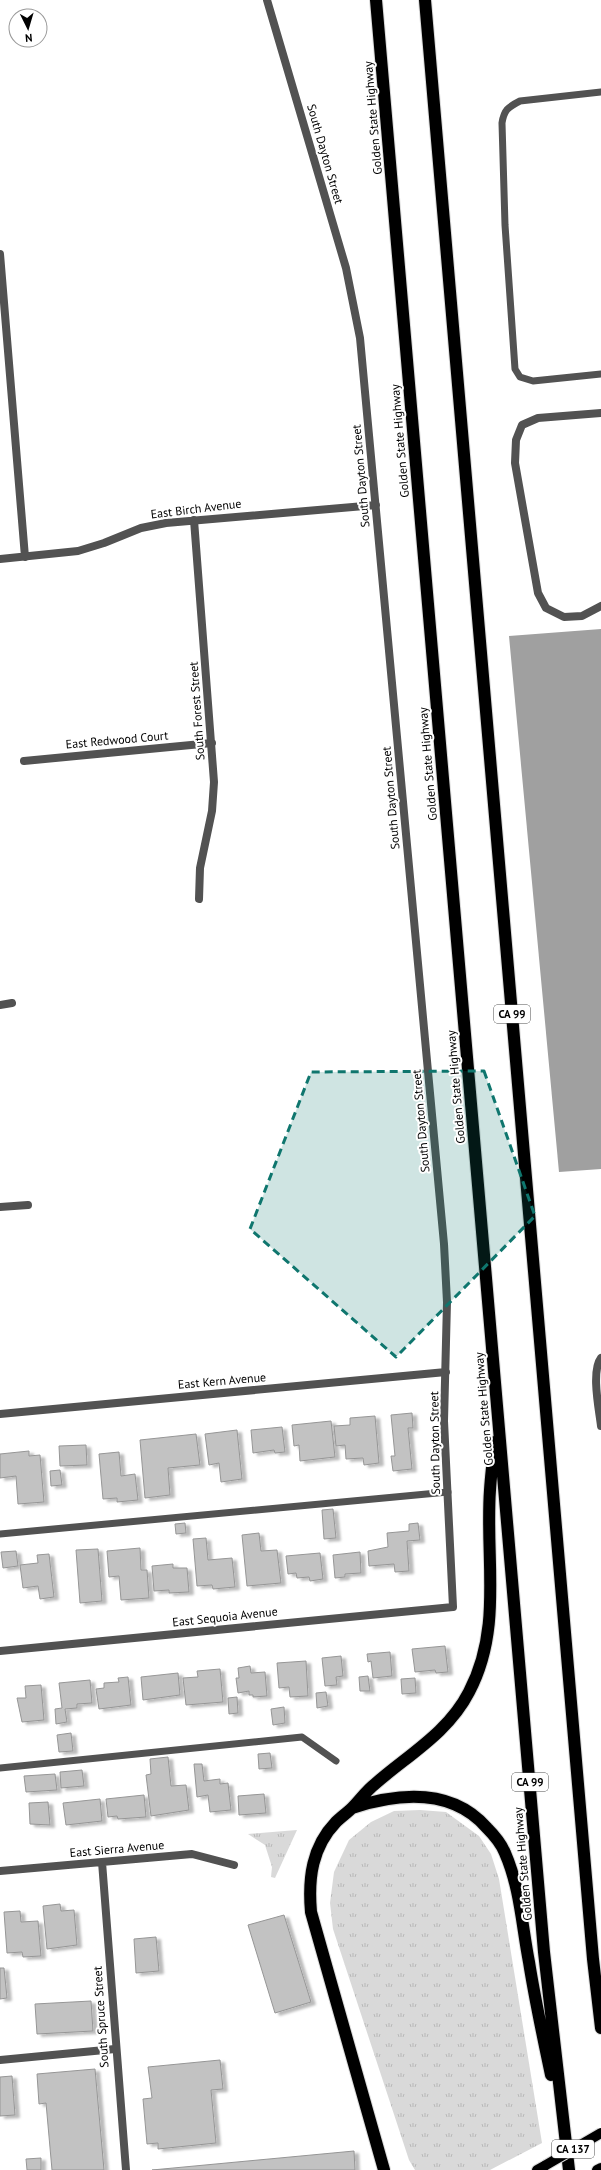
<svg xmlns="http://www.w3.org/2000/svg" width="601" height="2170" font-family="'PT Sans',sans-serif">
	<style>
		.grass { fill: url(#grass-tufts) }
		.water { fill: #a0a0a0 }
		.building { fill: #c2c2c2; stroke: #969696; filter: url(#shadow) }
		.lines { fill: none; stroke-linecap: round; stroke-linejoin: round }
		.primary-casing { stroke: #dbdbdb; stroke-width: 12 }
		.motorway-casing { stroke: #dbdbdb; stroke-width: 14 }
		.service { stroke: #525252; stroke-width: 7 }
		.minor { stroke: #525252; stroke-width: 8 }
		.primary { stroke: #000; stroke-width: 10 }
		.motorway { stroke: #000; stroke-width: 12 }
		.primary-bridge-casing { stroke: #dbdbdb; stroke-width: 12; stroke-linecap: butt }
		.primary-bridge { stroke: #000; stroke-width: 10 }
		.marked { fill: #0f766e; fill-opacity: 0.2; stroke: #0f766e; stroke-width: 3; stroke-dasharray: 8 5; stroke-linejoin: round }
		.labels { text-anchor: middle; stroke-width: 4; stroke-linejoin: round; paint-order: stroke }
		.shield { fill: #fff; stroke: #4c4c4c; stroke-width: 1 }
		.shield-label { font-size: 11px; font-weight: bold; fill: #000 }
		.street-label { font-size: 12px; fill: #000; stroke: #fff }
	</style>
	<defs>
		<pattern id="grass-tufts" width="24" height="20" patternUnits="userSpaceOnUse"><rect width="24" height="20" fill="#d9d9d9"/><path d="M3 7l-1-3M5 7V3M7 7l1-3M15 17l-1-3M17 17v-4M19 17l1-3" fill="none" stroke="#b8b8b8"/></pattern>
		<filter id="shadow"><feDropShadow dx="4.5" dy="2.5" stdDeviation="1" flood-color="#0004"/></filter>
	</defs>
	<rect width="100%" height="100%" fill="#fff"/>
	<path class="grass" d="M420,1810L446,1812L479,1836L491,1854L499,1879L542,2143L490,2170H415L409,2160L333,1929L330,1903L334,1872L349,1840L371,1822L394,1811Z
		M297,1830L275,1878L271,1877L272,1867L265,1845L248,1834Z"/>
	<path class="water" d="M601,629V1169L559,1172L509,636Z"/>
	<path class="building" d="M412,1413L413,1428H408L412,1469L393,1471L391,1456H395L391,1415Z
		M375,1416L379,1463L364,1465L363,1458L346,1459L345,1445L336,1446L334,1426L350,1425V1418Z
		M331,1421L335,1457L300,1461L299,1445L294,1446L292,1425Z
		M282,1427L285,1452L275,1453L274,1450L253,1453L251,1430Z
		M237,1430L242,1479L221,1482L219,1463L209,1465L205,1434Z
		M196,1434L200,1465L168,1468L170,1495L145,1498L140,1440Z
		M86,1445L87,1465L60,1466L59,1446Z
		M29,1451V1456L40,1455L44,1502L18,1504L16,1476L0,1478V1454Z
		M119,1452L121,1476L135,1474L138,1500L117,1502V1498L103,1499L99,1454Z
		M60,1470L62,1485L51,1486L50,1471Z
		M333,1509L336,1538L324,1539L322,1510Z
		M185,1523L186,1533L176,1534L175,1524Z
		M418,1523L420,1540L407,1541L409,1571L395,1572L394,1564L369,1566L368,1551L388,1547L387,1533L409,1531V1524Z
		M259,1533L261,1551L277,1550L281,1583L247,1586L242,1535Z
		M206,1538L208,1560L232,1558L235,1587L213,1589L212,1585L197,1586L193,1539Z
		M140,1548L141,1570H147L149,1598L121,1600L119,1576L109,1577L107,1551Z
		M98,1549L102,1601L80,1603L76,1550Z
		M16,1551L18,1566L3,1568L1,1552Z
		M360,1552L361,1573L345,1574V1577L335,1578L333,1555Z
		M320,1553L323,1579L310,1581L309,1577L297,1578L296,1573L288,1574L286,1556Z
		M49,1554L54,1597L40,1599L38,1586L23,1588L20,1565L38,1563L37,1555Z
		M173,1564V1568H187L189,1592L169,1593V1590L154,1591L152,1566Z
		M445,1646L448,1672L436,1673L435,1670L415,1672L412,1649Z
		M390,1652L392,1676L373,1678L371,1661L368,1662L367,1654Z
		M341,1656L343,1676L336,1677L337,1685L325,1686L322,1658Z
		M306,1661L308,1696L290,1697L289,1687L279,1688L277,1663Z
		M250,1666L251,1673L265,1672L267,1696L253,1697V1695H249V1691L238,1693L236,1678H239L238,1668Z
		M220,1669L223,1702L186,1705L183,1678L198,1677L197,1671Z
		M178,1673L180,1695L143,1700L141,1677Z
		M368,1676L370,1691H360L359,1677Z
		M128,1677L131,1705L99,1709L96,1689L104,1688V1683L119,1682L118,1678Z
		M415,1678L416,1693L402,1694L401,1679Z
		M90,1680L92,1703L77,1704V1708L65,1709L67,1722L56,1724L55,1709L62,1708L59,1683Z
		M41,1685L44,1720L22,1722L17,1698H26L25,1686Z
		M326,1692L328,1706L317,1708L316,1693Z
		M237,1697L238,1713L229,1714L228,1698Z
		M284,1707L285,1723L273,1725L271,1709Z
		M71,1733L73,1751L59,1752L57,1735Z
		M270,1753L272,1768L259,1769L258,1754Z
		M168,1757L171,1786L186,1785L189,1810L151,1816L146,1775L151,1774L150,1759Z
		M194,1764H202L204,1781L220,1779V1784L228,1783L231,1810L210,1812L208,1795L197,1797Z
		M82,1770L84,1786L61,1788L60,1772Z
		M55,1774L57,1790L26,1792L24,1776Z
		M264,1794L266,1813L239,1815L238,1796Z
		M144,1795L146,1817L118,1819L117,1816L108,1817L106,1799Z
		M100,1799L102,1821L66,1825L63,1803Z
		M48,1802L50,1825L30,1824L29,1803Z
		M60,1904L61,1911L74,1910L77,1945L47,1949L43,1906Z
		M20,1911L21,1922L38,1921L41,1956L23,1957L22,1952L7,1953L4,1912Z
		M284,1915L311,2002L275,2013L248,1925Z
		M156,1937L159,1971L136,1973L134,1939Z
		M0,1968H4L7,1998L0,1999Z
		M91,2001L93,2031L37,2034L35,2004Z
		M220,2060L223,2089L211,2090L216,2143L158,2149V2143L147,2144L143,2099L152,2098L148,2067Z
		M95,2069L104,2170H52L46,2103L39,2104L37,2074Z
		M12,2076L15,2115L0,2116V2077Z
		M354,2151L355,2170H152Z
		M41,2158V2170H27L26,2159Z"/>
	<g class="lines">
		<g class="primary-casing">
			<path id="primary" d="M537,2170L546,2165
				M597,2170L601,2168"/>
		</g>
		<g class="motorway-casing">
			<path id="motorway" d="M376,0L544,1952L569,2170
				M425,0L593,1959L601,2028
				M352,1808C398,1793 452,1788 487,1828C494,1835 501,1843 505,1853C520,1887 522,1926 529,1962C535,2000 543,2037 551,2075
				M384,2170L311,1912C308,1878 312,1847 336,1822C341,1817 347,1813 352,1808C360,1800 366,1791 375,1784C408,1755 448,1733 469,1692C503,1628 485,1559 490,1490C491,1474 493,1458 495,1442"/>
		</g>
		<path class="service" d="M601,92L520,101C508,107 504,110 502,123L505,225L515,369L520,377L533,381L601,374
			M0,1534L448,1492
			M0,1768L302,1737L336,1761"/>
		<path class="minor" d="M0,254L25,557
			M601,413L538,418L522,425L516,440L515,463L538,593L546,608L564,617L582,616L601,606
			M194,520L214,782L212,811L200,868L199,899
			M0,559L78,551L104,543L141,528L166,523L376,505
			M24,761L212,743
			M0,1005L12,1003
			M0,1207L28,1205
			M601,1358C591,1371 599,1409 601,1426
			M0,1414L446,1372
			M0,1651L453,1607L444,1421L447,1302L444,1244L360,338L346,268L267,0
			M102,1862L126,2170
			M0,1871L192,1854L234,1865
			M0,2060L115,2049"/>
		<use href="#primary" class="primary"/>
		<use href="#motorway" class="motorway"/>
		<g class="primary-bridge-casing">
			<path id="primary-bridge" d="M546,2165L601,2133"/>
		</g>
		<use href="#primary-bridge" class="primary-bridge"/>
	</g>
	<path class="marked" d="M484,1071L535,1216L396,1357L250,1229L311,1072Z"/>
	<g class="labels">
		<g class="shield">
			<rect x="494" y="1005" width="36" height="18" rx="3"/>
			<rect x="512" y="1773" width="36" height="18" rx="3"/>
			<rect x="552" y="2140" width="42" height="18" rx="3"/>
		</g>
		<g class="shield-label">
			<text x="512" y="1018">CA 99</text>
			<text x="530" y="1786">CA 99</text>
			<text x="573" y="2153">CA 137</text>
		</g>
		<g class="street-label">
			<text transform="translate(373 118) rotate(-95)" y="4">Golden State Highway</text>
			<text transform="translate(325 154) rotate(74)" y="4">South Dayton Street</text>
			<text transform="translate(400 441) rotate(-95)" y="4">Golden State Highway</text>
			<text transform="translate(361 476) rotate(-95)" y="4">South Dayton Street</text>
			<text transform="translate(196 509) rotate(-7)" y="4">East Birch Avenue</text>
			<text transform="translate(197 711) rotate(-94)" y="4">South Forest Street</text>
			<text transform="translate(117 740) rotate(-5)" y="4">East Redwood Court</text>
			<text transform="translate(428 764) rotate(-95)" y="4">Golden State Highway</text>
			<text transform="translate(391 798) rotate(-95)" y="4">South Dayton Street</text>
			<text transform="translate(456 1087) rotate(-95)" y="4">Golden State Highway</text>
			<text transform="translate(421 1121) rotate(-95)" y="4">South Dayton Street</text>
			<text transform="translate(222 1381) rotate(-5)" y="4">East Kern Avenue</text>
			<text transform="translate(484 1409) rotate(-95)" y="4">Golden State Highway</text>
			<text transform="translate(435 1443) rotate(-91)" y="4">South Dayton Street</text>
			<text transform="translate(225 1617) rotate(-6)" y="4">East Sequoia Avenue</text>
			<text transform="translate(117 1849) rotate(-5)" y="4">East Sierra Avenue</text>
			<text transform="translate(523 1864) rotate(-95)" y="4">Golden State Highway</text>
			<text transform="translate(101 2017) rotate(-94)" y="4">South Spruce Street</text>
		</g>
	</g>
	<g transform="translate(28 28) rotate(175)"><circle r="19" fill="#ffffff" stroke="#999999"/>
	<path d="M0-3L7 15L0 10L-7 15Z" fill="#000000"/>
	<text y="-6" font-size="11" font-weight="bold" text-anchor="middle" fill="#000000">N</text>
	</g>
</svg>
